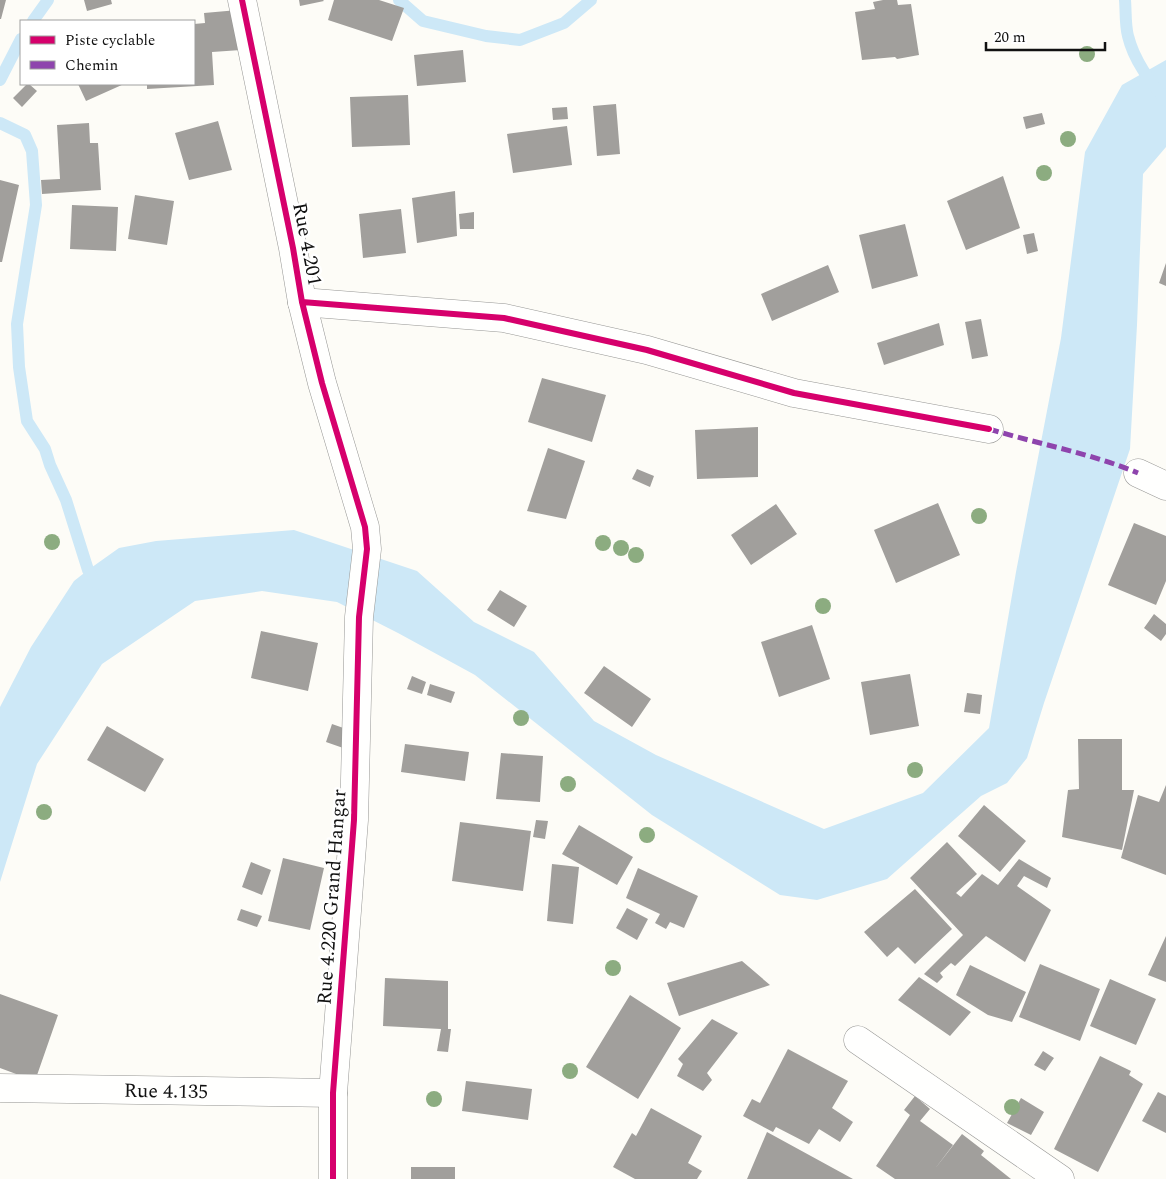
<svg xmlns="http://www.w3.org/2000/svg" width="1166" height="1179" font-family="Spectral,serif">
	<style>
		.water { fill: #cde8f7 }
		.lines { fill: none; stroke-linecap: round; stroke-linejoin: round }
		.stream { stroke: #cde8f7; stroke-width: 12 }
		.building { fill: #a19f9c }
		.minor-casing { stroke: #979795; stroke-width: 29 }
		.minor { stroke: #fffffe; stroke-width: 28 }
		.quiet { stroke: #8e44ad; stroke-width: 5; stroke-dasharray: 10 5; stroke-linecap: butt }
		.cycleway-casing { stroke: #fff; stroke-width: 9 }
		.cycleway { stroke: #d6006c; stroke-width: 6 }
		.tree { fill: #8cac80 }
		.labels { text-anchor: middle; stroke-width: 5; stroke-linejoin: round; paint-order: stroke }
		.street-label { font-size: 20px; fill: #111; stroke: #fff }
	</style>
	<rect width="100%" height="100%" fill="#fdfcf7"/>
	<path class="water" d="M1166,60V147L1143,174L1137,325L1130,449L1044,703L1027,758L1007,783L981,796L887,879L817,900L780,895L652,815L475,675L398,633L337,602L262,591L195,601L102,664L37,764L0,882V707L31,647L74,581L88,570L119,548L156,541L294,530L417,571L474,622L534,652L594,721L656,755L824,829L923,793L989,728L1016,572L1061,338L1085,152L1122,85Z"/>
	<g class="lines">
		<path class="stream" d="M399,0L423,21L486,36L520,40L564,23L591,0
			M1125,0C1126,11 1125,25 1128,36C1134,61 1150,81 1166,101
			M33,21L48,0
			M0,80L21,39
			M0,123L25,135L32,151L36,205L17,324L19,367L27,421L45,449L50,465L66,500L88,570L97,584"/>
	</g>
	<path class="building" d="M0,0H6L1,19H0Z
		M84,0H111L112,4L87,11Z
		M299,0H323L324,1L300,6Z
		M334,0H379L404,8L392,41L328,20Z
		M883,0H897L898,5L911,4L919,55L897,59L895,57L862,60L855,12L875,9L873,2Z
		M238,10L241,50L212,52L214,85L147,89V84H194V24L205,23L204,13Z
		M463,50L466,82L417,86L414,55Z
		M27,84H29L37,91L22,107L13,98Z
		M78,84H124L86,101Z
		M408,95L410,145L352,147L350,97Z
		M616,104L620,154L597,156L593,106Z
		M567,107L568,119L553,120L552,108Z
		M1042,113L1045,124L1026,129L1023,117Z
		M218,121L232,170L189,180L175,133Z
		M89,123L90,143H98L101,190L42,194L41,180L60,179L57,125Z
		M567,126L572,165L513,173L507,134Z
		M1003,176L1020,228L966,250L947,201Z
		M0,180L19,185L2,262H0Z
		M455,191L457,236L417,243L412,198Z
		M135,195L174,201L167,245L128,239Z
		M72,205L118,207L116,251L70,249Z
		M401,209L406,253L363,258L359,214Z
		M474,212V229H460L459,214Z
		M905,224L918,276L872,289L859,235Z
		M1034,233L1038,251L1027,254L1023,235Z
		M1166,263V286L1159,283Z
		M828,265L839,292L772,321L761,294Z
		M981,319L988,356L972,359L965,322Z
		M939,323L944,345L884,365L877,343Z
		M542,378L606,395L592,442L528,422Z
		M758,427V477L697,479L695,430Z
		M548,448L585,461L566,519L527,511Z
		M637,469L654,476L650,487L632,479Z
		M938,503L960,555L896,583L874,530Z
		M776,504L797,534L751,565L731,535Z
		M1134,523L1166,536V581L1156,605L1108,585Z
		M500,590L527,606L514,627L487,610Z
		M1154,614L1166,624V634L1161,641L1144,628Z
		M812,625L830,679L779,697L761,642Z
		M261,631L318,643L308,691L251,678Z
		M604,666L651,699L632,727L584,693Z
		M910,674L919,726L870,735L861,682Z
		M412,676L426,682L422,694L407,689Z
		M430,684L455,692L451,703L427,695Z
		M967,693L982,695L980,714L964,712Z
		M332,724L352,731L346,749L326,742Z
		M107,726L164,759L145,792L87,760Z
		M1078,739H1122V790H1134L1122,850L1062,837L1068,790L1079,789Z
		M405,744L469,752L465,781L401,772Z
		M501,753L543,756L540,802L496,799Z
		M1166,785V875L1121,858L1138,795L1159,802Z
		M984,805L1026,841L1000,872L958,836Z
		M536,820L548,821L545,839L533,837Z
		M460,822L531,831L523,891L452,881Z
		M579,825L633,857L617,885L562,854Z
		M947,842L977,874L956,893L961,897L982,874L998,885L1019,859L1051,878L1047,888L1024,876L1017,886L1051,910L1025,962L986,936L955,966L951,963L940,973L943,977L937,983L924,974L963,935L910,878Z
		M283,858L324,868L310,930L268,921Z
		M251,862L271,870L262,895L242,887Z
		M552,864L579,867L573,924L547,921Z
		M638,868L698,896L684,928L670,922L666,929L655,923L660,914L626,898Z
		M915,889L952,929L915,964L898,947L887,957L864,932Z
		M627,908L648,919L637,940L616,928Z
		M241,909L262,916L257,927L237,920Z
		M1166,936V982L1148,975Z
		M742,961L770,985L679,1016L667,983Z
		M1040,964L1100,989L1080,1041L1019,1017Z
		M970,965L1026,992L1012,1022L988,1015L956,995Z
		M919,977L971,1012L950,1036L898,1000Z
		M385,978L448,981V1029H451L448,1052L437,1051L441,1029L383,1026Z
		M1110,979L1156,999L1136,1045L1090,1026Z
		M0,994L58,1015L35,1081L0,1068Z
		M630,995L681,1028L638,1099L586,1067Z
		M712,1019L738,1033L707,1073L712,1080L703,1091L677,1076L683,1064L678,1059Z
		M788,1049L848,1081L832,1108L853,1122L840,1142L819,1129L809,1144L776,1127L773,1132L743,1116L752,1099L760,1103Z
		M1043,1051L1054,1058L1045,1071L1034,1065Z
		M1100,1056L1131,1071L1129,1075L1143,1084L1098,1172L1054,1149Z
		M466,1081L532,1089L528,1120L462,1111Z
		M1158,1092L1166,1096V1133L1142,1121Z
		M915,1096L930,1109L920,1121L953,1145L934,1170L962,1134L984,1151L981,1155L1011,1179H895L876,1166L910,1115L904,1110Z
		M1021,1098L1044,1112L1031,1135L1007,1123Z
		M651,1108L702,1136L688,1163L702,1171L697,1179H635L613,1167L632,1133L636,1136Z
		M767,1132L853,1179H747Z
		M411,1167H455V1179H411Z"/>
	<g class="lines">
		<g class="minor-casing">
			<g id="minor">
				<path d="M242,0L293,248L302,302L322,383L365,527L367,549L359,617L354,820L333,1093V1179"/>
				<path d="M302,302L504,318L647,350L794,393L989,429"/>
				<path d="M1138,473L1166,486"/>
				<path d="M858,1040L1060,1179"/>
				<path id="s1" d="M0,1088L333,1093"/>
			</g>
		</g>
		<use href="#minor" class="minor"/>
		<path class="quiet" d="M989,429C1038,444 1090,453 1138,473"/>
		<g class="cycleway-casing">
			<path id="cycleway" d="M242,0L293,248L302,302L322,383L365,527L367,549L359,617L354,820L333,1093V1179
				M302,302L504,318L647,350L794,393L989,429"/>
		</g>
		<use href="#cycleway" class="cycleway"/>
	</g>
	<g class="tree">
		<circle cx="1087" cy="54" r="8"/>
		<circle cx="1068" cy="139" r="8"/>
		<circle cx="1044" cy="173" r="8"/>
		<circle cx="979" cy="516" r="8"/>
		<circle cx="52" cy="542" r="8"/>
		<circle cx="603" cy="543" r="8"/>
		<circle cx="621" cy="548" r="8"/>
		<circle cx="636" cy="555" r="8"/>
		<circle cx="823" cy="606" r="8"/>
		<circle cx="521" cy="718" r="8"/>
		<circle cx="915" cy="770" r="8"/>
		<circle cx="568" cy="784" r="8"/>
		<circle cx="44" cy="812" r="8"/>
		<circle cx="647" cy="835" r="8"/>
		<circle cx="613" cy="968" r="8"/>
		<circle cx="570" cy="1071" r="8"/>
		<circle cx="434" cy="1099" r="8"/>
		<circle cx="1012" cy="1107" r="8"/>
	</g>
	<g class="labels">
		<g class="street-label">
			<text transform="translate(308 244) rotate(79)" y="7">Rue 4.201</text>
			<text transform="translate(331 897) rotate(-86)" y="7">Rue 4.220 Grand Hangar</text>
			<text dy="7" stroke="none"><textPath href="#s1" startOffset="166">Rue 4.135</textPath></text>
		</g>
	</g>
	<rect x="20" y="20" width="175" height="65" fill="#ffffff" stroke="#a0a0a0"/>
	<rect x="30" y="36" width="25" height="8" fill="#d6006c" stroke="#a0a0a0"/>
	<text x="65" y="45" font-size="15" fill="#111111">Piste cyclable</text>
	<rect x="30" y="61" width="25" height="8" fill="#8e44ad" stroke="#a0a0a0"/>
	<text x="65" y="70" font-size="15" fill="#111111">Chemin</text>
	<path d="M986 42v8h119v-8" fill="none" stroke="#111111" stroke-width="2.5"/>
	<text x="994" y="42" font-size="15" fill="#111111" stroke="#ffffff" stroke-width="4" paint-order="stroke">20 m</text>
</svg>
